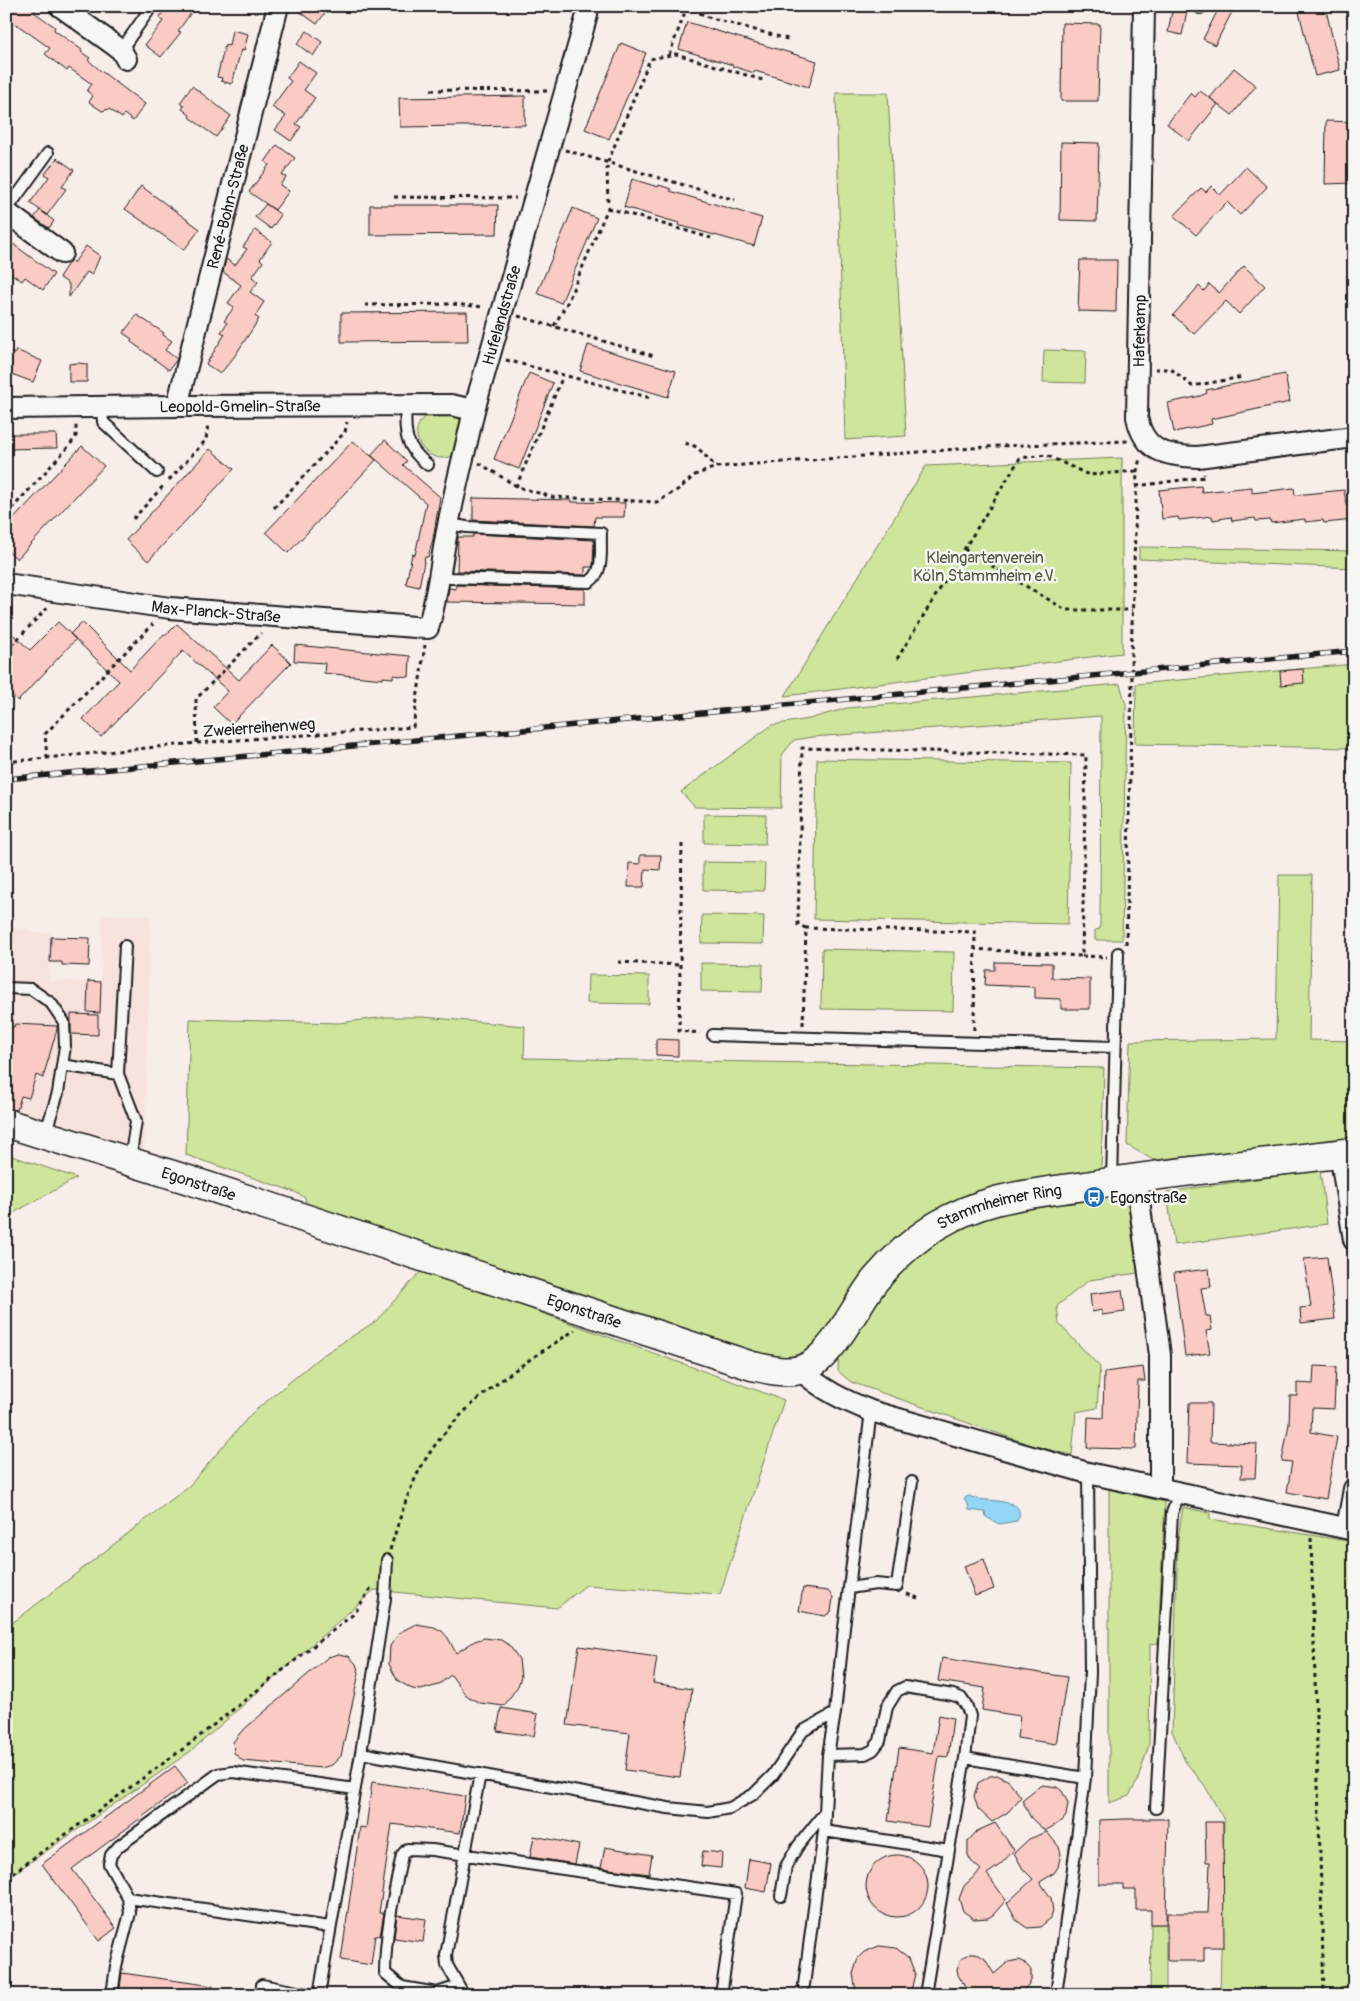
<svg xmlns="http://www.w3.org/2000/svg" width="1360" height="2001" font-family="Pangolin,sans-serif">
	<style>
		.built { fill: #f8e2de }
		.green { fill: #cfe59b; stroke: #76805c }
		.water { fill: #93d6f5; stroke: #638c9e }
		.building { fill: #facac4; stroke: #1c1c1c }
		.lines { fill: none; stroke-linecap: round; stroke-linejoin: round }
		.lane-casing { stroke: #1c1c1c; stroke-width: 14 }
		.street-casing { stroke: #1c1c1c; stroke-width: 24 }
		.secondary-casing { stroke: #1c1c1c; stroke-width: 31 }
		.path { stroke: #1c1c1c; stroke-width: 3; stroke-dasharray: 4 4; stroke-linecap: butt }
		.lane { stroke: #f6f6f2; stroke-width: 10 }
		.street { stroke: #f6f6f2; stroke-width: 20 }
		.secondary { stroke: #f6f6f2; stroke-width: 28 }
		.rail-casing { stroke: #1c1c1c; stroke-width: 5.5 }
		.rail { stroke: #f6f6f2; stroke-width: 4; stroke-dasharray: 11; stroke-linecap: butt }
		.labels { text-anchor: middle; stroke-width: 5; stroke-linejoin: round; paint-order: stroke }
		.street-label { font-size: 16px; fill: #1c1c1c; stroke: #f6f6f2 }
		.park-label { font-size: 16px; fill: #525842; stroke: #f6f6f2 }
		.poi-label { font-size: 16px; fill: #1c1c1c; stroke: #f6f6f2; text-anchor: start }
	</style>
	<rect width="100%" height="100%" fill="#f7ede9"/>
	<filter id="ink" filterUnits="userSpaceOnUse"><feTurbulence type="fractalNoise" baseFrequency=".02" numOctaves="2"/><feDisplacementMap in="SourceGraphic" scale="10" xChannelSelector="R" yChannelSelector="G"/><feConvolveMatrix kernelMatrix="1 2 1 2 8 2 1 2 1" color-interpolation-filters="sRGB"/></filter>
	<g filter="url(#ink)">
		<path class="built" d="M102,915L151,916L144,1153L6,1111V928L30,929L31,933H50L49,981L101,982Z"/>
		<path class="green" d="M836,93H888L906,436L845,440Z
			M1044,350L1086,351L1085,383L1043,382Z
			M433,412C445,413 455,412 462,423L457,453C430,473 396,428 433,412Z
			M1122,458V653L785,696L926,466Z
			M1139,547L1354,551V568L1139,559Z
			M1354,664V748L1135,744L1136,684Z
			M1120,684L1126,705L1122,940H1095V930L1100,929L1101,716L812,737L794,740L782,755L781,808L695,807L681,792L772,725L809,719L847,708Z
			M817,759L1071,763L1068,924L814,919Z
			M704,814L766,815L765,844L704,843Z
			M703,862L765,863L764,891L703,890Z
			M1279,875H1312L1309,1040L1354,1041V1139L1153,1160L1127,1145L1130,1041L1276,1039Z
			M702,915L764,916L763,944L701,943Z
			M822,949L954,952L953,1011L821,1009Z
			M701,963L763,964L762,992L701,991Z
			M588,975L649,976V1004L587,1003Z
			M386,1017H423L525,1026L524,1058L1104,1068L1101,1169L1012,1183L943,1210L838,1318L810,1350L786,1358H760L308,1212L305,1198L295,1192L186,1155L190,1019L339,1023Z
			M6,1154L77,1178L6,1217Z
			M1320,1170L1327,1224L1174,1245L1167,1192Z
			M1127,1195L1138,1273L1089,1280L1057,1306L1059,1324L1100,1367L1097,1408L1076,1412L1072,1455L1034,1446L851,1382L838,1371L839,1348L895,1275L934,1242L964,1222L1048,1203Z
			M422,1270L784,1400L720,1594L586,1585L557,1608L374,1590L191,1751L6,1879V1628L189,1486L251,1414L320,1357L376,1321Z
			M1109,1489L1165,1502L1158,1643L1150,1644L1149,1745L1137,1782L1129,1796L1109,1803Z
			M1183,1507L1210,1513V1519L1354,1542V1995H1220L1224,1820L1205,1786L1185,1761L1172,1731L1178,1538Z
			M1151,1924H1166V1995H1150Z"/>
		<path class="water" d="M970,1496C980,1504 1031,1495 1017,1521L999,1524L986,1517L985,1512L969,1510L968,1504L964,1500L966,1497Z"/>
		<path class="building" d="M6,6H38L34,12L55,27L54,30L82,50L81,52L90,58L88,60L101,71L145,104L133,121L124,114L122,118L109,109L102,111L89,102L93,96L87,91L92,84L69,68L67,71L45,54L50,48L6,17Z
			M168,6H196L178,31L181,32L161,57L145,45L163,21L159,18Z
			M292,6H330L317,24Z
			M1173,6H1188L1182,35L1168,32Z
			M1220,6H1235L1215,45L1203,39Z
			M1321,6H1325L1340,70L1315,76L1299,12Z
			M687,22L817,61L809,87L755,71L754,73L732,66L733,65L679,49Z
			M1062,23L1100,24L1098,101H1061Z
			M232,30L248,34L244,51L241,50L232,84L221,81L222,78L217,77L225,45L229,46Z
			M307,31L322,42L313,56L297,44Z
			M621,43L646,53L609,139L585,129Z
			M299,61L316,73L304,90L315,98L296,124L301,127L291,141L275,130L286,116L272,107L291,81L287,78Z
			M1234,68L1256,86L1232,115L1210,98Z
			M192,86L231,116L216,137L189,117L190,115L182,109L184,106L180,103Z
			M1200,91L1218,104L1189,141L1167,124L1191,93L1195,97Z
			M525,96V125L400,127L399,98Z
			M1326,121L1354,122V183L1325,184Z
			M1061,142L1099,143L1097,221L1060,220Z
			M277,145L295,158L282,175L286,177L280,185L289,191L275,210L249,192L269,165L265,162Z
			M57,158L74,170L62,187L66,189L47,215L30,203L49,177L45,174Z
			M1246,167L1267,187L1240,215L1227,202L1196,235L1174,216L1201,188L1206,192L1211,186L1220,195Z
			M632,179L658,187L659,185L671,189L670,191L762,218L754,246L689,228L678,225L679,223L624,207Z
			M141,186L200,229L184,250L125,209Z
			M266,204L281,215L271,229L255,217Z
			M370,205H498L497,234L370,235Z
			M573,208L597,218L561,303L537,293Z
			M40,210L54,221L49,228L34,218Z
			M255,230L272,242L260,259L263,262L252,277L258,282L250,292L264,302L255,316L259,319L234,357L220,374L206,364L225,334L221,332L227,323L224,321L234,307L228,303L241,285L223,272L226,259L235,265L247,249L243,247Z
			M6,239L54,274L43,290L25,277L22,281L6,270Z
			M86,246L100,256L92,275L87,272L69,297V284L59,277L69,262L71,260L74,263Z
			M1080,260H1117L1116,312L1078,311Z
			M1244,266L1265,286L1239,314L1226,301L1194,334L1173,315L1199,286L1204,291L1209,284L1219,293Z
			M467,312L468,341L341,342V313Z
			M137,315L164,333L163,335L172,341L165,350L177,359L169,370L130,341L132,339L123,333Z
			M588,345L676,371L668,397L580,371Z
			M6,350L15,354L16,350L42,361L33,382L6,372Z
			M78,363L87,364V382H69V364Z
			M529,373L553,383L519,469L494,459Z
			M1285,374L1290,402L1211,419L1212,424L1174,432L1168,403L1200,396L1207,393L1206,390Z
			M6,434H56L57,448L6,449Z
			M385,440L407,461L403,465L440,497L433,539L428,557H425L419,587L406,584L412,554L415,555L426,503L371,455Z
			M353,441L376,460L288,553L266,532Z
			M82,446L104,466L17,559L6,549V527Z
			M210,449L234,469L148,561L126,540Z
			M1201,486L1202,492L1252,487V493L1294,488L1295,495L1344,490L1346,502H1354V520L1324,523L1323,520L1305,522V519L1271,523L1270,520L1256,521L1255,518L1232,521L1231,517L1213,520L1212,516L1179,520L1178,517L1162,519L1159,490Z
			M473,498L572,500V502L625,503L624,517H595L594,526L473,520Z
			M473,534L594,540L593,565L592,567H585V575L457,571L458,537H473Z
			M456,585L585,589V604L447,602L449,588L456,589Z
			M58,622L76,639L18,701L6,690V628L30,650Z
			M82,622L130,670L164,634L166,635L177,624L239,680L272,645L291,663L231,724L213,707L228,691L183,651L101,737L83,719L119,681L70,634Z
			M295,645L410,656L409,677L393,675V678L383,677V679L324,673L325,663L294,661Z
			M1303,669L1304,683L1281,685L1280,671Z
			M640,855H661L660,870L645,869L644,887H628L629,863L640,864Z
			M51,937L90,938L89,966L62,965V962H50Z
			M995,962L1052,963V978L1090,979V1009H1061V999L1035,998V987L985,985L986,970H995Z
			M88,981L101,982L100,1013L87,1012Z
			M71,1014L98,1015V1035L71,1034Z
			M15,1024L57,1026V1029L43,1078L36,1075L29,1098L21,1096L17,1110L6,1108V1025L14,1027Z
			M656,1039L678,1040V1056L656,1055Z
			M1327,1257L1335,1319L1301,1323L1300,1308L1311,1307L1304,1259Z
			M1209,1269L1211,1287L1201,1288L1206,1316H1210L1212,1330L1206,1331L1210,1353L1185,1356L1174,1273Z
			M1122,1290L1125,1312L1102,1315V1310L1092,1312L1090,1294Z
			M1314,1366L1336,1367L1334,1409L1312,1408L1311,1432L1337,1437L1326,1499L1287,1492L1292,1462L1282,1461L1289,1424L1290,1396H1297V1383L1313,1384Z
			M1143,1367L1145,1381H1138L1136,1449L1087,1448L1088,1417L1103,1418L1104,1372Z
			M1189,1403H1211L1210,1442L1257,1444L1255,1478H1241L1242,1465L1187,1463Z
			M984,1559L994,1589L975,1596L964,1566Z
			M803,1588L828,1591L833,1597L831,1612L825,1616L799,1611Z
			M416,1624L434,1627L442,1631L448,1638L456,1653L475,1641L484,1638L501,1640L509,1645L519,1659L521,1677L518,1686L504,1706L480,1703L472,1699L465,1694L451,1675L438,1685L421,1690L412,1689L397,1680L389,1664L390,1646L400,1632Z
			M579,1646L657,1657L653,1683L692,1689L680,1777L625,1770L630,1733L567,1725Z
			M339,1654L349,1656L356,1664L359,1673L341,1756L332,1765L321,1768L243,1761L234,1753L233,1742L241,1732L328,1657Z
			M942,1658L1067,1677L1056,1744L1017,1738L1020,1716L982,1710L985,1688L938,1681Z
			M501,1708L538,1714L534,1736L497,1731Z
			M939,1715L953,1718L948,1757L939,1756L928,1827L888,1821L899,1748L933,1753Z
			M175,1766L188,1783L72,1869L116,1928L99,1941L42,1864Z
			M997,1775L1009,1781L1021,1797L1008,1812L992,1822L978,1809L974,1796L978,1783L990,1776Z
			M372,1782L465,1796L460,1833L392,1824L379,1913H384L380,1936L375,1935L371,1965L341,1960L360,1827L366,1828Z
			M1043,1785L1057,1787L1062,1791L1068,1803L1066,1816L1062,1821L1045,1831L1031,1818L1022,1800L1037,1788Z
			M1124,1819H1168L1166,1924H1151V1910H1136V1889H1123V1884H1099V1820Z
			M1205,1822H1223L1224,1947H1204V1961H1169L1167,1960V1913H1208L1210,1862H1206Z
			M995,1823L1014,1850L1001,1864L987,1874L1006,1900L993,1915L988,1918L974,1919L963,1911L959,1899L964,1886L981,1870L971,1861L968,1855V1841L977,1831Z
			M1047,1832L1059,1847L1061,1854L1058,1867L1054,1873L1040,1882L1051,1898L1053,1911L1051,1918L1040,1927L1027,1928L1016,1920L1007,1903L1033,1879L1023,1869L1014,1853L1029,1839Z
			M534,1836L579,1845L575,1864L530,1857Z
			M605,1847L652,1855L649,1874L601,1868Z
			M703,1851L722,1853L721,1868L701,1866Z
			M866 1886a31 31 0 1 1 62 0a31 31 0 1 1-62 0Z
			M749,1859L771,1863L766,1892L745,1888Z
			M397,1915L426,1919L423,1942L394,1938Z
			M879,1946L896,1948L909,1958L915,1974L910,1995H859L856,1991L853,1974L858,1958L864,1952Z
			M970,1953H976L985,1959L994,1974L1008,1962L1019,1960L1024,1962L1031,1970V1981L1024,1990L1012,1995H970L958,1975L957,1969L961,1959Z
			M122,1973L213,1986L212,1995H119Z"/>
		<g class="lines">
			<g class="lane-casing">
				<path id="lane" d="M1200,8V6
					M121,50L152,6
					M6,211L48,153
					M406,406C404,433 405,447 428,465
					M102,407L103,422L157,472
					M439,575L450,578L589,582C605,572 600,549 601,533L467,527L448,524
					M6,988L31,989L51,1003L64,1022L65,1046L58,1093L45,1134
					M713,1035L1115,1047
					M62,1065L118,1074L125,946
					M118,1074L136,1121L130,1160
					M1112,1181L1118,953
					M849,1588L876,1584L897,1586L912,1482
					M361,1753L385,1599L387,1560
					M828,1755L865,1754L873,1750L880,1741L887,1707L897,1691L905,1687L953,1695L961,1698L967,1707L970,1716L965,1758L949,1850
					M965,1758L1085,1778
					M1156,1808L1172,1513L1180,1491
					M824,1831L949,1850L925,1995
					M781,1896L786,1866L798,1846L825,1812
					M128,1898L330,1927
					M804,1985L824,1831L828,1755L835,1713
					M459,1986L437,1993L402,1987L385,1973C385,1934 394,1894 402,1855L407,1849L432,1850L736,1894L721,1995
					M112,1995L116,1966L130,1913L128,1898L109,1864L111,1855L119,1846L218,1774L233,1772L355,1789
					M261,1995L262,1985L313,1995
					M319,1995L361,1753L668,1808L708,1812L730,1808L754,1794L773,1775L803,1731L835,1713L844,1628L871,1411
					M464,1995L447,1965L446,1955L480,1774
					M1056,1995L1085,1778L1090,1673L1088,1473"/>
			</g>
			<g class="street-casing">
				<g id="street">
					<path d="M60,6L121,50L126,59"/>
					<path d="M1144,6L1137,417C1144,452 1166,456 1198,457L1354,437"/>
					<path d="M6,212L62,253"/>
					<path id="s1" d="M177,406L278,6"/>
					<path id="s2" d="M6,408L177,406L451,405L474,410"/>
					<path id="s3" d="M6,584L170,608L428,628C438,595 441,560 448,526C455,487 466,449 474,410L587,15L588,6"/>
					<path d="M1340,1153L1354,1240"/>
					<path d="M1136,1178L1160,1355V1487"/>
					<path d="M800,1370C823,1390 843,1400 871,1411L1088,1473L1354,1530"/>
					<path d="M1347,1528L1354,1489"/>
				</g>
			</g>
			<g class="secondary-casing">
				<g id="secondary">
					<path id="s4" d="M6,1123L189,1180L752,1366C767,1369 784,1374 800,1370C831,1362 856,1303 876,1279C893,1259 914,1240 936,1226C987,1195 1034,1194 1091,1185C1178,1171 1266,1163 1354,1152"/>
				</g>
			</g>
			<path class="path" d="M685,6L708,17L791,40
				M669,55L687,7
				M431,90L548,91
				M565,150L735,200
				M394,197L516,198
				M608,208L711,238
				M365,305L452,304L484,307
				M518,316L654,356
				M554,326L567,303L608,208L607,164L650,59L676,54L766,81
				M506,360L651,398
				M1155,369H1171L1192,386L1243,377
				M685,443L697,447L716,467
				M479,463L518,487L552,497L657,502L679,489L695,475L716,467L1000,446L1128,441
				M169,480L206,440L208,423
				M1136,486L1205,477L1204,474
				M516,487L563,376
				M274,508L345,432L347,422
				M6,515L70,445L76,436V425
				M133,519L165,484
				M964,549L1066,610H1132
				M6,651L47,608
				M897,659L1020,458L1046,455L1089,475L1137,471
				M197,743L196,699L261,633
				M47,758L45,734L153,624
				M6,762L197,743L413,727L425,645
				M682,844L679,1031L700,1033
				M806,928L798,925L802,748L1086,755L1082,956L975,949
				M1126,944L1132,682L1131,657L1137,471L1140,458
				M1082,956L1107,957
				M618,962L681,965
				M803,1025L806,928L975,932L974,1030
				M1311,1538L1324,1995
				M390,1550C399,1521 407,1493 421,1467C455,1406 518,1367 575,1330
				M907,1594L918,1598
				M6,1878L187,1746L355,1613L372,1586"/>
			<use href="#lane" class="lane"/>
			<use href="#street" class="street"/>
			<use href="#secondary" class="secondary"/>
			<g class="rail-casing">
				<path id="rail" d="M6,779L1354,651"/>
			</g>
			<use href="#rail" class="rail"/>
		</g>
	</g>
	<defs>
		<g id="bus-disc" transform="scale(1.125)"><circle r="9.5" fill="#1f6fb2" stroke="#f6f6f2"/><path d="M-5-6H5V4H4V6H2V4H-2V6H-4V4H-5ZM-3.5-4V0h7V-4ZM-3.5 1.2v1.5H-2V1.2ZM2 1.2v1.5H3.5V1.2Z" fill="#fff"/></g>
	</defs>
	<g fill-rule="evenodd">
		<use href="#bus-disc" x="1094" y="1197"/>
	</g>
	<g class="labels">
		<g class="street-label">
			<text dy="6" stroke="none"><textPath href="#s1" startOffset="206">René-Bohn-Straße</textPath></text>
			<text dy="6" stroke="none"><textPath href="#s3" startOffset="746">Hufelandstraße</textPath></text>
			<text transform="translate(1139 331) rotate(-89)" y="6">Haferkamp</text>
			<text dy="6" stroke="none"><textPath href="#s2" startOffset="234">Leopold-Gmelin-Straße</textPath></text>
			<text dy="6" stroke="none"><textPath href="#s3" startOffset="212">Max-Planck-Straße</textPath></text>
			<text transform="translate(259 727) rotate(-4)" y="6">Zweierreihenweg</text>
			<text dy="6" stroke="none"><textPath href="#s4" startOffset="202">Egonstraße</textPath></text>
			<text dy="6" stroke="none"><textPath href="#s4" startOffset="1101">Stammheimer Ring</textPath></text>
			<text dy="6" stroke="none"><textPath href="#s4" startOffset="608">Egonstraße</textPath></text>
		</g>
		<g class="park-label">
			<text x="985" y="563">Kleingartenverein<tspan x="985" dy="18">Köln Stammheim e.V.</tspan></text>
		</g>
		<g class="poi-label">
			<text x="1110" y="1203">Egonstraße</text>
		</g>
	</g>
	<rect width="1360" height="2001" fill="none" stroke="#f6f6f2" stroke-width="25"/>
	<rect x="12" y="12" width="1335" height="1976" fill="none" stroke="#1c1c1c" stroke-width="2" filter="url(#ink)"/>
</svg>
